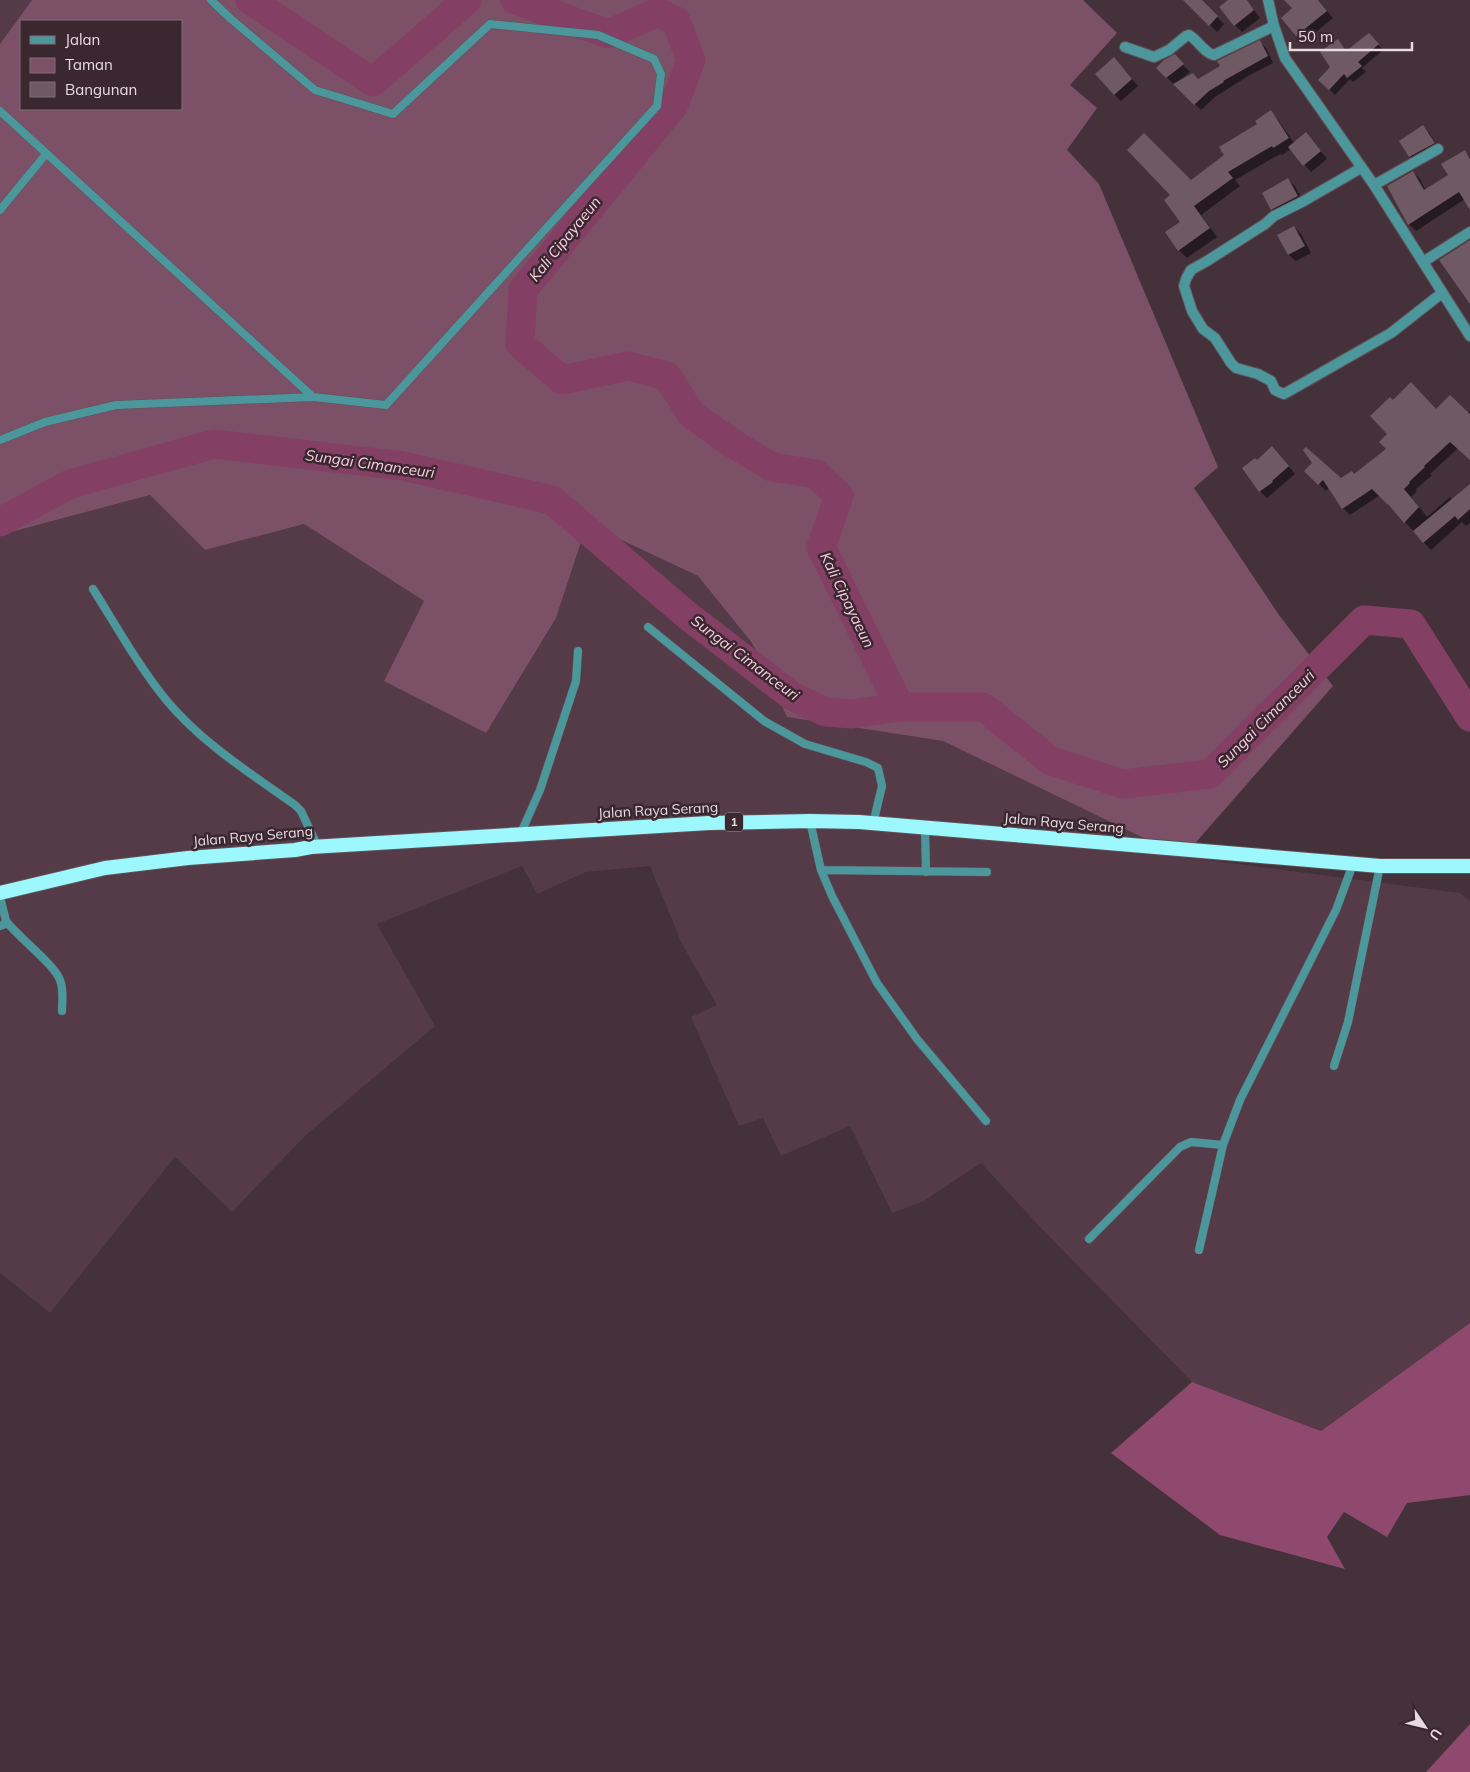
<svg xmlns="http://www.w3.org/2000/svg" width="1470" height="1772" font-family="Mulish,sans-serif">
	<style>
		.built { fill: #543b47 }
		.green { fill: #7c5167; fill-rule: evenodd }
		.forest { fill: #8f496e }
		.shadow { fill: #0007 }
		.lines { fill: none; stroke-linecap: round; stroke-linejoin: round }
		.river { stroke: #843f64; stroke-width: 29 }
		.building { fill: #6f5a64 }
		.service-casing { stroke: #615058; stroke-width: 9 }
		.minor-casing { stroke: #615058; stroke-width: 12 }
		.trunk-casing { stroke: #615058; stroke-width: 16 }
		.service { stroke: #4c979b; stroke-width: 8 }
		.minor { stroke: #4c979b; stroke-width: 10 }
		.trunk { stroke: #9cf8fc; stroke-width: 14 }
		.labels { text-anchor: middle; stroke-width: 5; stroke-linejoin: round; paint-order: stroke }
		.shield { fill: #3a2730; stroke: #b3a5ab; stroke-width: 1 }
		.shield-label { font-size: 12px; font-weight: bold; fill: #e7dbe0 }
		.street-label { font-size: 14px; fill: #e7dbe0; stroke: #3a2730 }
		.water-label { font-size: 15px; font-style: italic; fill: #f9cee2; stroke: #3a2730 }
	</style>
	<rect width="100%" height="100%" fill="#44313a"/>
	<path class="built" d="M0,0H32L0,44Z
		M150,495L205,550L304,524L424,601L384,681L556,618L587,524L698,576L752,643L787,717L943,741L1184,857L1460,893L1470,901V1323L1321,1431L1192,1382L1040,1227L981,1163L924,1201L892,1213L850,1126L781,1156L763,1118L739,1126L691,1017L717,1005L681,942L650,866L586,872L537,894L522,866L377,924L435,1026L306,1135L232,1212L175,1157L50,1313L0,1273V535Z"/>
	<path class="green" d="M32,0H1083L1117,33L1070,85L1097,108L1067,150L1099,184L1218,467L1194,488L1279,615L1333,686L1183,857L943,741L787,717L752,643L698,576L587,524L556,618L486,733L384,681L424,601L304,524L205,550L150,495L0,535V44ZM21,21H181V109H21Z"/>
	<path class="forest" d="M1470,1323V1495L1407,1503L1387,1537L1344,1512L1327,1537L1345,1569L1220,1535L1111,1453L1192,1382L1321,1431Z
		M1470,1724V1772H1426Z"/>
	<path class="shadow" d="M1184,0H1200L1224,24L1217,32Z
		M1230,0H1247L1260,18L1242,32L1235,25Z
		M1286,0H1318L1333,18L1304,42L1283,18L1294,8Z
		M1338,40L1347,52L1374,40L1383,50L1362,68L1366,72L1353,82L1350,79L1335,95L1320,80L1332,67Z
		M1260,42L1266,48L1273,63L1248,76L1215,97L1201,110L1157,68L1174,56L1190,72L1177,82L1178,83L1198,80Z
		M1121,66L1138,86L1121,101L1114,94Z
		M1271,112L1278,120L1294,143L1313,141L1327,159L1311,172L1291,149L1282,155L1280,154L1235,180L1240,186L1201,215L1217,237L1187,258L1179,250L1182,222L1190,182L1225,155Z
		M1423,127L1430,134L1440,150L1417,163L1410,156L1401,141Z
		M1465,151L1470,157V208L1465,199L1416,231L1409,224L1413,172L1420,179L1426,191L1449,176Z
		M1288,180L1295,186L1304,203L1279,216L1272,209Z
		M1294,227L1301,234L1311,253L1296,261L1289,255L1279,236Z
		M1393,402L1437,411L1468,413L1470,411V459L1458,448L1430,474L1432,475L1415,490L1417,491L1411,497L1427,517L1450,497L1453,500L1470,486V523L1466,526L1462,522L1431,550L1380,495L1350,515L1343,508L1329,488L1326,491L1306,471L1341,480L1355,475L1388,449Z
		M1279,455L1295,474L1267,498L1260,491Z"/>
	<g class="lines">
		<path class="river" d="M250,0L373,82L467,0
			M515,0L608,34L658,12L676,21L691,60L674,105L523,290L520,344L562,380L628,366L667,376L692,415L732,443L772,467L816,474L839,496L821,547L900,707
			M0,522L70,484L214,444L403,466L552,500L688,616L792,696L825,712L852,714L900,707H983L1051,761L1123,784L1210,774L1364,620L1411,624L1470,717"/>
	</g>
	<path class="building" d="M1183,0H1202L1218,16L1209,26Z
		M1228,0H1247L1254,10L1234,26L1219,7Z
		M1284,0H1318L1327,11L1296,36L1281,18L1292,8Z
		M1369,33L1379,44L1358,62L1362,66L1347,78L1344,74L1329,90L1318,80L1330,67L1320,52L1338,39L1346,51Z
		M1260,40L1268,56L1223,81L1224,82L1209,91L1194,105L1173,84L1193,73L1198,79L1220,66L1217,61Z
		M1175,54L1184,64L1166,78L1156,68L1164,60Z
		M1114,57L1132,79L1114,95L1095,74Z
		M1271,110L1289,138L1273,148L1272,146L1228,172L1233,178L1194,206L1210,228L1178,251L1165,232L1180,222L1164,200L1170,195L1127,150L1144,133L1191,180L1224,155L1219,147L1257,124L1255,121Z
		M1423,125L1435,143L1409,157L1399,141Z
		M1306,132L1321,151L1303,166L1288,147Z
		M1465,150L1470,159V210L1459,192L1408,225L1387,186L1413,171L1424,190L1448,175L1441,164Z
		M1288,178L1298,196L1271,210L1262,193Z
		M1294,226L1305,246L1288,255L1277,235Z
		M1470,240V304L1439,260Z
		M1411,382L1436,409L1450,395L1470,414V460L1450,442L1424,466L1425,467L1409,482L1410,483L1404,489L1419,507L1404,523L1388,504V505L1372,489L1342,509L1323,480L1318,485L1304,471L1312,463L1303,450L1306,447L1341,478L1352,471L1354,474L1386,449L1379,442L1387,434L1370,416L1390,397L1393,400Z
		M1272,446L1289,466L1272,481L1273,482L1259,492L1242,468L1255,458L1257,460Z
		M1470,484V509L1458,520L1455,516L1423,543L1413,531Z"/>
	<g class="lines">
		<g class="service-casing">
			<path id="service" d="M211,0L231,19L315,90L393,114L490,24L598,35L654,59L661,74L657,106L386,405L313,397
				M0,111L313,397L116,405L45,422L0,440
				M0,210L46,154
				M93,589C117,627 139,667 167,701C202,743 250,773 295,805L301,811L318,847
				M648,627L764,721L805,744L866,762L878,768L882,786L873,824
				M810,821L821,870L832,896L877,983L917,1039L986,1121
				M925,828L926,872
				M520,835L540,790L576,681L578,651
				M821,870L987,872
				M0,897L6,921
				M0,926L3,925L6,921C19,938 54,964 60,980C64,990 62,1001 62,1011
				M1334,1066L1348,1022L1380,866
				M1089,1239L1180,1147L1191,1142L1223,1145
				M1199,1250L1223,1145L1240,1100L1336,910L1353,864"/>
		</g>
		<g class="minor-casing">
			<path id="minor" d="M1268,0L1274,26L1285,58L1374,185L1470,336
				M1125,47L1154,57L1169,50L1186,36L1189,35C1198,40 1204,53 1214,55L1274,26
				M1361,168L1302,202L1274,216L1265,224L1207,261L1191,270L1186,279L1184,286L1192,311L1203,329L1215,338L1231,363L1236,368L1258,374L1271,381L1275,390L1279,392L1284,394L1391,333L1442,293
				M1374,185L1438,149
				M1423,262L1470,232"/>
		</g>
		<g class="trunk-casing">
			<path id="trunk" d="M0,893L105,868L188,858L295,850L311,847L709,823L810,821L859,822L1014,835L1380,866H1470"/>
		</g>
		<use href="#service" class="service"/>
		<use href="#minor" class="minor"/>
		<use href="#trunk" class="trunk"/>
	</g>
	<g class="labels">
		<rect class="shield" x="725" y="812.5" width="18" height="19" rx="4"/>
		<g class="shield-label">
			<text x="734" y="826">1</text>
		</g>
		<g class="street-label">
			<text transform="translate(658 810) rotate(-3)" y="5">Jalan Raya Serang</text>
			<text transform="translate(1064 823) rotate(5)" y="5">Jalan Raya Serang</text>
			<text transform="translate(253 836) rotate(-5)" y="5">Jalan Raya Serang</text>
		</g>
		<g class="water-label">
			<text transform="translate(565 239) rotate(-51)" y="5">Kali Cipayaeun</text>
			<text transform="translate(370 464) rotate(8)" y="5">Sungai Cimanceuri</text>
			<text transform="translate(847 600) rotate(64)" y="5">Kali Cipayaeun</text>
			<text transform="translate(745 658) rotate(37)" y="5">Sungai Cimanceuri</text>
			<text transform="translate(1266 719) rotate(-45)" y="5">Sungai Cimanceuri</text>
		</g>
	</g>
	<rect x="20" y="20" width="162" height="90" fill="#3a2730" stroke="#7f6f76"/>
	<rect x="30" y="36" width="25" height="8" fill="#4c979b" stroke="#7f6f76"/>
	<text x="65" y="45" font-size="15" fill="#e7dbe0">Jalan</text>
	<rect x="30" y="58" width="25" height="15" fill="#7c5167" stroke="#7f6f76"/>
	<text x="65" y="70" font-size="15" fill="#e7dbe0">Taman</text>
	<rect x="30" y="82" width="25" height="15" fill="#6f5a64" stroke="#7f6f76"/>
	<text x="65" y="95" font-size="15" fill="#e7dbe0">Bangunan</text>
	<g transform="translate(1425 1727) rotate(125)" stroke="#3a2730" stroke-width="4" paint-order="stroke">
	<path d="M0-4L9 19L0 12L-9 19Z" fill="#e7dbe0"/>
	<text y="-8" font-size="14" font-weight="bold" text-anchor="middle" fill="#e7dbe0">U</text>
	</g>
	<path d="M1290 42v8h122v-8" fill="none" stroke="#e7dbe0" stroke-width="2.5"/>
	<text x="1298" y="42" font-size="15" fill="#e7dbe0" stroke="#3a2730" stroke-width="4" paint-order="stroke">50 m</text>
</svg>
